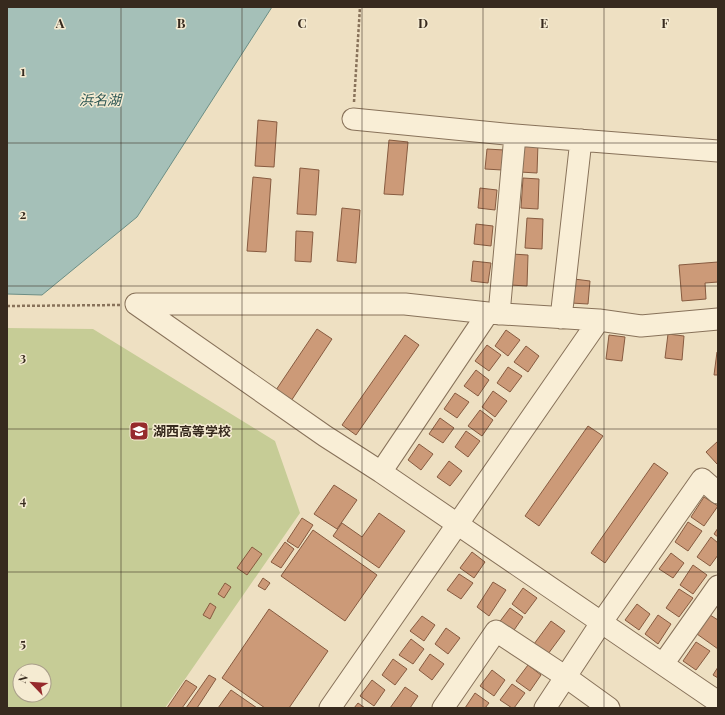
<svg xmlns="http://www.w3.org/2000/svg" width="725" height="715" font-family="'Playfair Display','Noto Sans JP',serif">
	<style>
		.green { fill: #c6cc96; fill-rule: evenodd }
		.water { fill: #a5c0b8; stroke: #6c8e85 }
		.building { fill: #cc9a78; stroke: #875b40 }
		.lines { fill: none; stroke-linecap: round; stroke-linejoin: round }
		.minor-casing { stroke: #88725a; stroke-width: 23 }
		.path { stroke: #88725a; stroke-width: 2.5; stroke-dasharray: 3 2; stroke-linecap: butt }
		.minor { stroke: #f9eed6; stroke-width: 21 }
		.grid { fill: none; stroke: #372a1e; stroke-width: 1; stroke-opacity: 0.55 }
		.labels { text-anchor: middle; stroke-width: 3; stroke-linejoin: round; paint-order: stroke }
		.poi-label { font-size: 13px; font-weight: bold; fill: #372a1e; stroke: #f5ebd2; text-anchor: start }
		.water-label { font-size: 14px; font-style: italic; fill: #2d5754; stroke: #f5ebd2 }
		.grid-label { font-size: 13px; text-anchor: middle; font-weight: bold; fill: #372a1e; stroke: #f5ebd2; stroke-width: 3; stroke-linejoin: round; paint-order: stroke }
	</style>
	<rect width="100%" height="100%" fill="#eee0c2"/>
	<path class="green" d="M7,328L93,329L275,441L300,513L165,708H7ZM20,671H44V695H20Z"/>
	<path class="water" d="M7,7H272L137,217L42,295L7,294Z"/>
	<path class="building" d="M258,120L277,122L274,167L255,166Z
		M389,140L408,142L403,195L384,194Z
		M522,142L538,143L537,173L520,172Z
		M487,149L504,150L502,170L485,169Z
		M300,168L319,170L316,215L297,214Z
		M253,177L271,179L266,252L247,251Z
		M523,178L539,179L538,209L521,208Z
		M480,188L497,190L495,210L478,208Z
		M342,208L360,210L356,263L337,261Z
		M527,218L543,219L542,249L525,248Z
		M476,224L493,226L491,246L474,244Z
		M296,231L313,232L311,262L295,261Z
		M512,254L528,255L527,286L510,285Z
		M473,261L491,263L488,283L471,281Z
		M718,262V282L705,283L706,299L682,301L679,265Z
		M574,279L590,281L588,304L571,303Z
		M317,329L332,339L291,401L276,390Z
		M506,330L520,340L508,356L495,346Z
		M668,334L684,336L682,360L665,358Z
		M405,335L419,345L356,435L342,425Z
		M609,335L625,337L622,361L606,359Z
		M487,345L501,355L489,371L475,361Z
		M526,346L539,356L528,372L514,362Z
		M717,352H718V375H714Z
		M508,367L522,376L510,392L497,383Z
		M476,370L489,380L478,396L464,386Z
		M493,391L507,401L495,417L482,407Z
		M455,393L469,402L457,418L444,409Z
		M480,410L493,420L482,436L468,426Z
		M440,418L454,428L443,443L429,434Z
		M588,426L603,436L539,526L525,516Z
		M466,431L480,441L468,457L455,447Z
		M718,441V463L717,464L706,452Z
		M419,444L433,454L421,470L408,460Z
		M449,461L462,471L450,486L437,477Z
		M654,463L668,473L605,563L591,553Z
		M334,485L357,500L337,529L314,514Z
		M704,497L718,506L704,526L691,517Z
		M379,513L405,531L379,568L333,536L342,523L362,537Z
		M302,518L313,525L298,548L287,541Z
		M688,522L702,531L688,551L675,542Z
		M718,528V537L714,534Z
		M313,530L377,575L345,621L281,576Z
		M711,537L718,543V555L710,566L697,557Z
		M285,542L294,549L281,568L271,562Z
		M252,547L262,554L247,575L237,568Z
		M472,552L485,562L474,578L460,568Z
		M671,553L684,563L673,578L659,569Z
		M693,565L707,575L693,594L680,585Z
		M459,574L473,583L461,599L447,590Z
		M263,578L270,583L265,590L258,586Z
		M493,582L506,590L489,616L477,607Z
		M225,583L231,587L224,598L218,594Z
		M523,588L537,598L525,614L512,604Z
		M679,589L693,598L679,617L666,608Z
		M210,603L216,607L210,619L203,615Z
		M637,604L650,614L639,630L625,620Z
		M510,608L523,617L512,633L498,624Z
		M269,609L328,651L289,708H265L222,678Z
		M658,615L671,624L658,644L645,634Z
		M710,615L718,620V649L697,634Z
		M422,616L435,625L424,641L410,631Z
		M551,621L565,631L548,654L534,644Z
		M446,628L460,638L448,654L435,644Z
		M411,639L424,649L413,664L399,655Z
		M696,642L710,651L696,670L683,661Z
		M430,654L444,664L432,680L419,670Z
		M393,659L407,669L395,685L382,675Z
		M528,665L541,675L530,691L516,681Z
		M718,667V678L713,675Z
		M492,670L505,680L494,696L480,686Z
		M209,675L216,679L197,708H186Z
		M186,680L197,687L182,708H167Z
		M372,680L385,690L374,706L360,696Z
		M512,684L525,693L514,708H512L500,700Z
		M405,687L418,696L410,708H390Z
		M231,690L257,708H218Z
		M475,693L489,703L485,708H465Z
		M358,703L365,708H354Z"/>
	<g class="lines">
		<g class="minor-casing">
			<path id="minor" d="M353,119L515,135L718,151
				M136,304L325,436L381,472L718,702
				M136,304H405L488,313L599,320L641,326L718,319
				M499,314L515,135
				M561,318L581,140
				M381,472L488,313
				M663,664L718,586
				M330,708L599,320
				M443,708L496,631L566,677L609,708
				M545,708L601,623L702,479L718,493"/>
		</g>
		<path class="path" d="M354,102L360,7
			M7,306L120,305"/>
		<use href="#minor" class="minor"/>
	</g>
	<path class="grid" d="M121,7V708M242,7V708M362,7V708M483,7V708M604,7V708M7,143H718M7,286H718M7,429H718M7,572H718"/>
	<defs>
		<g id="school-square" transform="scale(1)"><rect x="-9" y="-9" width="18" height="18" rx="4" fill="#962a2c" stroke="#f5ebd2"/><path d="M0-5L7-2L0 1L-7-2ZM-4 1L0 2.5L4 1V4Q0 6-4 4Z" fill="#fff"/></g>
	</defs>
	<g fill-rule="evenodd">
		<use href="#school-square" x="139" y="431"/>
	</g>
	<g class="labels">
		<g class="poi-label">
			<text x="153" y="436">湖西高等学校</text>
		</g>
		<g class="water-label">
			<text x="100" y="105">浜名湖</text>
		</g>
	</g>
	<g class="grid-label">
		<text x="60" y="28">A</text>
		<text x="181" y="28">B</text>
		<text x="302" y="28">C</text>
		<text x="423" y="28">D</text>
		<text x="544" y="28">E</text>
		<text x="665" y="28">F</text>
		<text x="23" y="76">1</text>
		<text x="23" y="219">2</text>
		<text x="23" y="362">3</text>
		<text x="23" y="505">4</text>
		<text x="23" y="648">5</text>
	</g>
	<rect width="725" height="715" fill="none" stroke="#372a1e" stroke-width="16"/>
	<g transform="translate(32 683) rotate(295)"><circle r="19" fill="#f5ebd2" stroke="#a99e8a"/>
	<path d="M0-3L7 15L0 10L-7 15Z" fill="#962a2c"/>
	<text y="-6" font-size="11" font-weight="bold" text-anchor="middle" fill="#372a1e">N</text>
	</g>
</svg>
